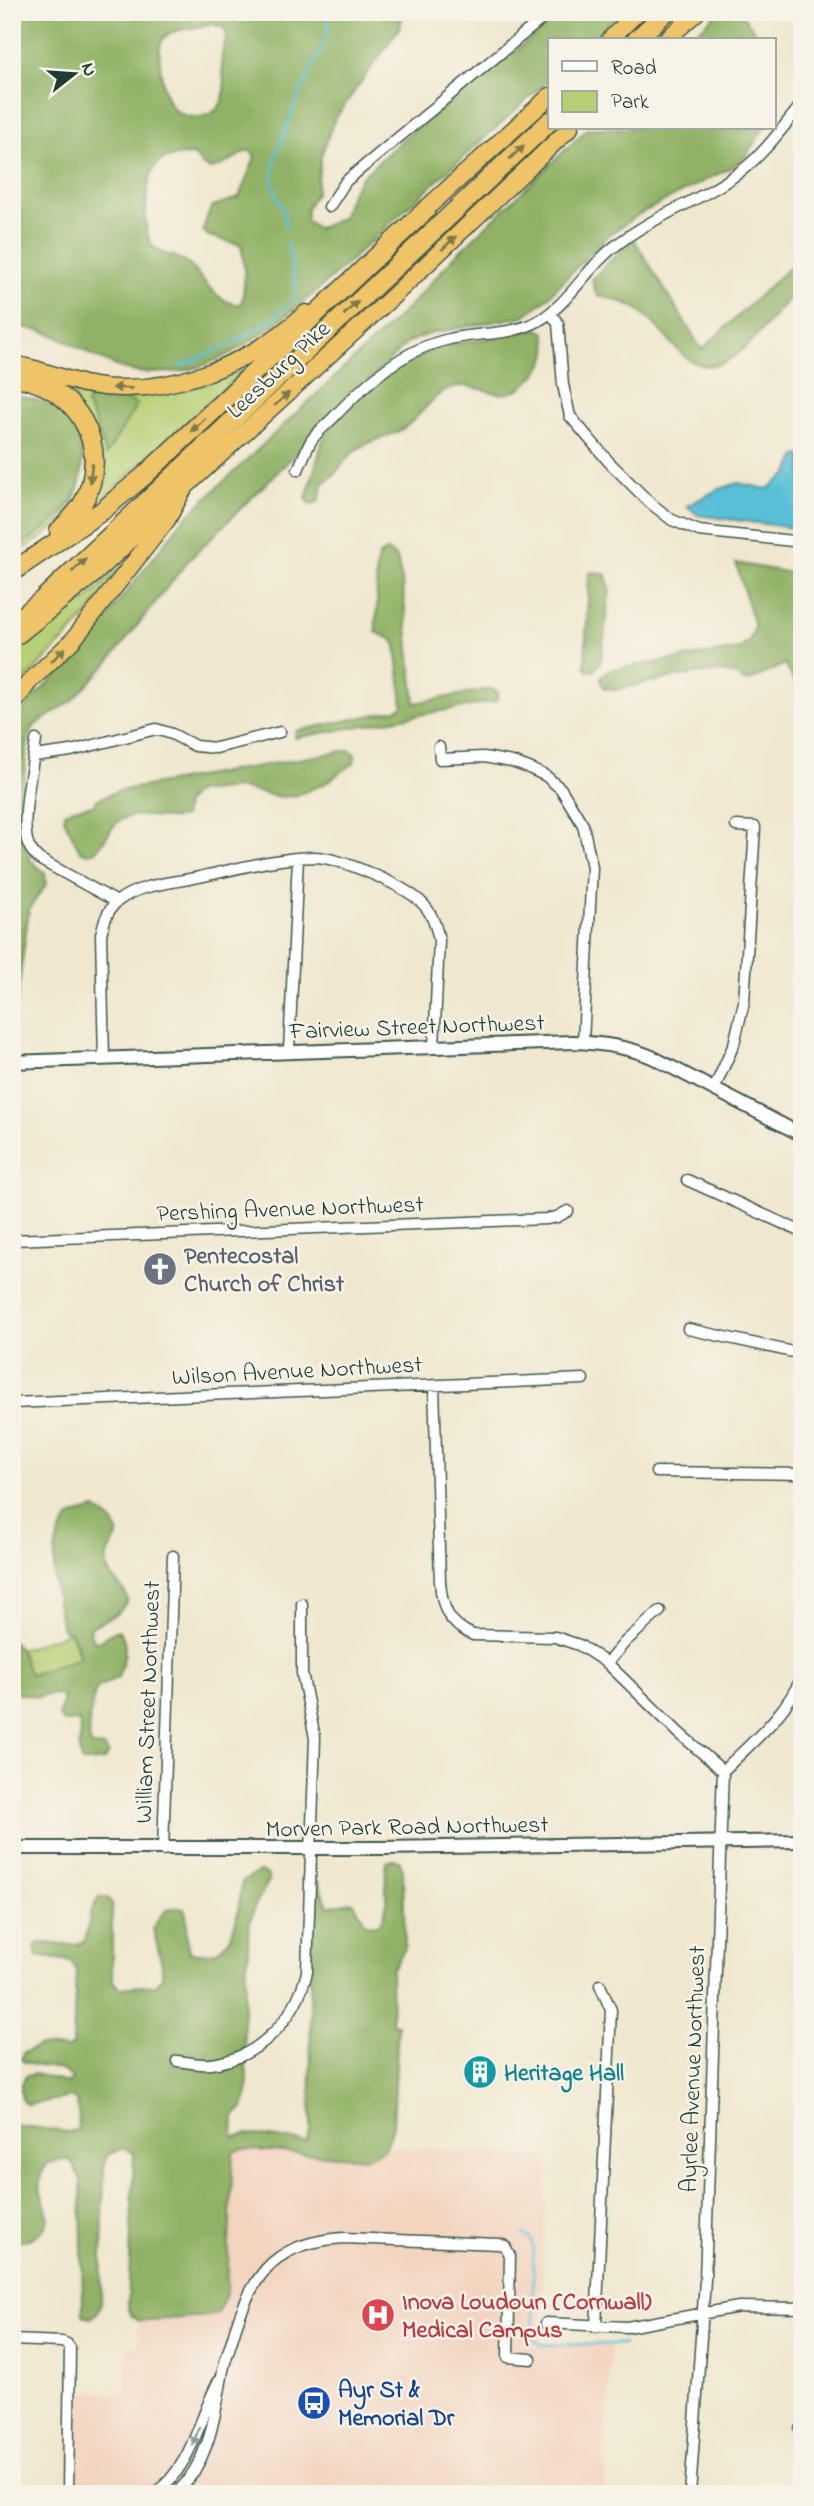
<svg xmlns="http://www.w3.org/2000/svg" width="814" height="2506" font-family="'Indie Flower',sans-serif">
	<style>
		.built { fill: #f3d4bf }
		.green { fill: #b7cf74; stroke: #6b8654; stroke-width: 2 }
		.forest { fill: #91b266; stroke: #58784d; stroke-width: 2; fill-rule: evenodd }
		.water { fill: #59bfd7; stroke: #3c7e86; stroke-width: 2 }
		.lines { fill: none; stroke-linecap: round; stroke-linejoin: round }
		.stream { stroke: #59bfd7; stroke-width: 2.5 }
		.minor-casing { stroke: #3e564b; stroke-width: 13 }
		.tertiary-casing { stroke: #3e564b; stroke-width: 16 }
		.trunk-casing { stroke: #3e564b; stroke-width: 19 }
		.motorway-casing { stroke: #3e564b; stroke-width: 21 }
		.minor { stroke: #fff; stroke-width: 10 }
		.tertiary { stroke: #fff; stroke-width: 12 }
		.trunk { stroke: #efc469; stroke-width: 16 }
		.motorway { stroke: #efc469; stroke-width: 18 }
		.oneway { fill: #7d7a4c }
		.oneway2 { fill: #8f9e9a }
		.labels { text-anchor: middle; stroke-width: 5; stroke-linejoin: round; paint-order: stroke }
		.street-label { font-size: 24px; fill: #1f3d34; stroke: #f7f3e8 }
		.worship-label { font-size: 24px; font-weight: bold; fill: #5b616d; stroke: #f7f3e8; text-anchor: start }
		.culture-label { font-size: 24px; font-weight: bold; fill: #0d838f; stroke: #f7f3e8; text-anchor: start }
		.health-label { font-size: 24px; font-weight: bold; fill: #be3a42; stroke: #f7f3e8; text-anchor: start }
		.transit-label { font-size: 24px; font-weight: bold; fill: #164399; stroke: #f7f3e8; text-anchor: start }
	</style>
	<rect width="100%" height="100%" fill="#f7f3e8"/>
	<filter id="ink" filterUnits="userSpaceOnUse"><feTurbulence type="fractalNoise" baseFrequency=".0143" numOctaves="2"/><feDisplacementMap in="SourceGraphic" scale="14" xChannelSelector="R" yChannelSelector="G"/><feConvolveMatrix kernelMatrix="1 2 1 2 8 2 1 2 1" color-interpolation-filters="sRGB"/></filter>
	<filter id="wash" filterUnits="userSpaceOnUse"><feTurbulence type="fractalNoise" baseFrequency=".00686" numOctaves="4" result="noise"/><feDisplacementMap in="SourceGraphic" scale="28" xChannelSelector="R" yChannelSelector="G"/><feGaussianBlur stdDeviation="1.57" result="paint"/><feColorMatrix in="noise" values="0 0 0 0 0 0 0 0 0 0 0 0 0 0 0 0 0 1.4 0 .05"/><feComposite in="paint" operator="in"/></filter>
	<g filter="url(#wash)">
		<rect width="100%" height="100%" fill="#f0e7ce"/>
		<path class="built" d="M233,2137L548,2157L541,2341L611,2347L604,2494H67L70,2392L125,2393L127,2350L140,2342L139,2321L208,2316L218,2314L227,2289Z"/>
		<path class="green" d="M245,369L83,517L93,495L74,394L79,388L152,396L211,382Z
			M77,490C70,524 39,538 12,557V551C36,535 63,516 77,490Z
			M129,559L87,616L12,694V651L77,601L81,605Z
			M70,1632L80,1658L30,1676L20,1650Z"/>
		<path class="forest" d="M12,12H278C287,21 297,21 308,18L307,12H403L400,27L334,120L321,156L316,193L307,208L306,220L317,229L342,218L352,192L362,177L404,138L540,31L561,12H620L591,40H550V79C500,124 450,169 400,214C346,263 247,368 172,372C157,373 139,374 125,369C84,357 58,326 12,327ZM212,24L223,27L227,34C226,41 223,49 222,55C220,70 228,85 223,99C216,121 182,123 170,104C163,94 158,58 160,46C161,42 163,39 165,36L175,31ZM250,150L255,157L239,197C212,209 212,197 203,231L209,236L241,245C245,264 246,285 241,304C219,307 202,276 187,263C175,254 158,256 150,242C142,228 146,181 154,168C161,155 181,155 194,155L202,165L210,169C226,167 236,155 250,150Z
			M718,12H740L761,40H689Z
			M588,128H764L745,157L732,167L641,213L607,236L544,301L524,316L432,333L408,342L187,562L107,664L72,701L35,725L29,736L26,754L21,820L24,845L31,861L45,873L46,885L29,909L12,1038V736L16,723L29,702L77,655L183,520L409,307L455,256Z
			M633,238L702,350L802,255V283C782,305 763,332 741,351C689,395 672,330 634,307C622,301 611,298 598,296L594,289L592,279Z
			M538,329L545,333C553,356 540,373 522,387C499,405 476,379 450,388C430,396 419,420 401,430C385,439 365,441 352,453C341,463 337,476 323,483L319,501L312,505L306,499L323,440L343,412L390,372L438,347Z
			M12,395C32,398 52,403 66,417C85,437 87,476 73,498C59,521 33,537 12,551Z
			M92,395C107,399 123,394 137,405L106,455L96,424L86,404Z
			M387,551L397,558L402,581L415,703L491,689L498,692L496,701L295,738L296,731L396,710L403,706L396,646L393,640L376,632C375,620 378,610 377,599C377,584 374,567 380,554Z
			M736,563L802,575V696L785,664L747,682C741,680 738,676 733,674C713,666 639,685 615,690L605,688L601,682V676L609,670L740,649L749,641L755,628Z
			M595,572L605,574L610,588L601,661L594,671H588L585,666L589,573Z
			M349,750L355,754L354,763L324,784L294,796L281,797L239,788L196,792L186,802L184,817C163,823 138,808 119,821C106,830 100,862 80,851L64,819L65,813L72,809L93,805L96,800L118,791Z
			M96,1509L111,1520L118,1532C117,1542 109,1547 107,1557C103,1579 125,1583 128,1601L118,1613L91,1627L90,1633L94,1642C105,1642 107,1632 118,1630C130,1643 124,1662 118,1677L98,1687C91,1698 85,1736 92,1746L104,1747L109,1754L103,1761C95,1760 89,1763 82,1762C76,1750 83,1735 79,1721L63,1722L58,1715L63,1703L62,1696L57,1694L36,1697L12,1692V1640L20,1650L30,1675L79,1658L77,1644L70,1632L63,1630C55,1600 45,1542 70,1518C77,1512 88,1512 96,1509Z
			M393,1860L400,1861L403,1870L405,1949L391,1970L392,2024L398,2025L393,2126L386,2147L367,2158L242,2149L233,2152L227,2289L218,2314L208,2316L139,2321L131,2315L128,2309L134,2154L124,2148L107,2155L104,2168L101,2304L97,2313L91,2318L83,2315L81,2181L74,2165L68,2159L48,2163C43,2170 40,2174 40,2183C39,2203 62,2221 33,2237C26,2241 20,2243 12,2240V2125L69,2132L77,2130L79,2119L77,2101L70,2097L28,2105L23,2101C19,2091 20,2085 26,2076L36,2074L69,2084L72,2078C60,2062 36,2071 21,2060L23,2053L39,2046L68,2048L73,2045L76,1969L71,1961L37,1956L35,1948L38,1943L77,1945L85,1941L91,1912L99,1897H107L112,1904V1980L119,1988L156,1985L162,1978V1965L153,1928C162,1913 166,1906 184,1908C190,1922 185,1937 189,1952C198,1953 210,1955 217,1951C238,1939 239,1903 242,1882L259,1872L267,1874L269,1881L257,1901L250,1921L243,2022L248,2093L243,2107L234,2117L233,2137L247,2134L306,2142L311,2131L310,1946L318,1883L328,1906C337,1907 344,1900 354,1903L366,1924C398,1932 381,1880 387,1862Z"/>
		<path class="water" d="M802,455V529L698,515L687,506L717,490L738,483L767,489L788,474L797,456Z"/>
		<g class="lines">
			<path class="stream" d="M286,227L283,210L272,183L275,158L297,100L326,38L330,12
				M179,367C220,349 267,330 297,296L288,244
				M524,2234L531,2240L533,2246L534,2340L543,2345L624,2344"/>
		</g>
	</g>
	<g filter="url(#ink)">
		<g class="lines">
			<g class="minor-casing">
				<path id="minor" d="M329,207L346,181L550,12
					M550,313L558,323L563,385L570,416L609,462L649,502L672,520L699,531L802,542
					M298,470C302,461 306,450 311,441C316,433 326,425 333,418C366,383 402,349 450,339C479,332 512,336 538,321C569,304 586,268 614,247C653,215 702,201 741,171C765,153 783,127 802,104
					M36,740C33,765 19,825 29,846C31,851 35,855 39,859L117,902
					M439,747L440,759L484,757L512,762L529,768L546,776L561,789L583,825L592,867L583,1042
					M34,756L71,751L156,729L172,734L195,746L216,748L280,732
					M289,1051L298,858
					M104,1058L101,934C104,922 107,910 118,901C139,884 173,883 199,877C236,869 275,858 314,857C339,857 403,885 421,902C432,912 436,926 439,940L434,1047
					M714,1089L734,1044L744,1002L755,827L736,826
					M687,1180L802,1232
					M12,1240L546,1219L557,1217L568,1211
					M688,1329L802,1354
					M434,1385L440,1582C442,1608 448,1624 473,1635L555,1637L579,1645L607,1663L679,1733L723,1771
					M12,1403L583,1379
					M656,1472L802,1474
					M607,1663L626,1641L660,1611
					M163,1850L173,1556
					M177,2061C188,2062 200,2065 210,2064C259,2059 296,2018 307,1972L315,1738L302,1673V1604
					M546,2323L627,2327L739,2307L802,2308
					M596,2327L611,2010L600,1985
					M12,2340L62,2342L67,2344L70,2348L68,2494
					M800,2429L802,2430
					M154,2494C193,2466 198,2420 219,2380
					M176,2494C209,2461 214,2421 222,2376C224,2361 231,2345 235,2330C254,2269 279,2242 344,2238L499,2244L505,2246L510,2256L508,2357L531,2359
					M690,2494L705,2280L723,1771C752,1742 786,1715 802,1676"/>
			</g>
			<g class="tertiary-casing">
				<path id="tertiary" d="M12,1062L573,1042C600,1043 626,1046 652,1057L802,1135
					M12,1848H382L802,1841"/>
			</g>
			<g class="trunk-casing">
				<path id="trunk" d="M609,40L638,12
					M666,40L697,12
					M418,216L550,96
					M12,364C37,368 60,378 84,384C163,400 248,366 306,313
					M12,706L29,682L73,640L167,520L184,488L390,299L570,128"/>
			</g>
			<g class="motorway-casing">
				<path id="motorway" d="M636,40L666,12
					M12,377C75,383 114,445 83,503C77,514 67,522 59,531
					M12,572L102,511L144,476L426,210
					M12,629L19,619L42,600L550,121
					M18,634L93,574L184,488"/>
			</g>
			<use href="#minor" class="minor"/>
			<use href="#tertiary" class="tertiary"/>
			<use href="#trunk" class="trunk"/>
			<use href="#motorway" class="motorway"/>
		</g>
		<defs><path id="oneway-solid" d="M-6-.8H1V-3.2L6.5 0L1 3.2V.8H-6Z" transform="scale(1.75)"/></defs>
		<g class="oneway">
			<use href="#oneway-solid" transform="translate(517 152) rotate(-43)"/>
			<use href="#oneway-solid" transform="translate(449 243) rotate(-44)"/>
			<use href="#oneway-solid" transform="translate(351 308) rotate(-43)"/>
			<use href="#oneway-solid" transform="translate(122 388) rotate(-178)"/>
			<use href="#oneway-solid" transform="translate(282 399) rotate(-42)"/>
			<use href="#oneway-solid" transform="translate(198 425) rotate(137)"/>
			<use href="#oneway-solid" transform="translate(91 473) rotate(96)"/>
			<use href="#oneway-solid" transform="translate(79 565) rotate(-44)"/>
			<use href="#oneway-solid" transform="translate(58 655) rotate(-44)"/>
		</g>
		<use class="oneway2" href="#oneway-solid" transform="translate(196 2436) rotate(109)"/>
	</g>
	<defs>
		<g id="church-disc" transform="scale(1.75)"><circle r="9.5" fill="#6b7280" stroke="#f7f3e8"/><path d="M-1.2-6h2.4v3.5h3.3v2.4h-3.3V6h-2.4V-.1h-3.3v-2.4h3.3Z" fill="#fff"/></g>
		<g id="building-disc" transform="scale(1.75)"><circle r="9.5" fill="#0f9aa8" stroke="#f7f3e8"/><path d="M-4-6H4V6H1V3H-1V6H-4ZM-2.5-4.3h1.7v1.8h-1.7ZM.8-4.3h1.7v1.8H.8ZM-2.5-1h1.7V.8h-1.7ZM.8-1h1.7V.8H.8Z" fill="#fff"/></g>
		<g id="hospital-disc" transform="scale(1.75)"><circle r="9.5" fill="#e0444e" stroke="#f7f3e8"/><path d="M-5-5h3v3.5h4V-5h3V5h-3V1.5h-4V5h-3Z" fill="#fff"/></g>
		<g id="bus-disc" transform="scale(1.75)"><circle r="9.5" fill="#1a4fb4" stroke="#f7f3e8"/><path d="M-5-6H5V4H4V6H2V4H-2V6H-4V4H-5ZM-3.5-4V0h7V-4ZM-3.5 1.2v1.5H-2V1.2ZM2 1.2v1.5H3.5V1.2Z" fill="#fff"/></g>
	</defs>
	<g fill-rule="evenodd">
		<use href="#church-disc" x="160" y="1269"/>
		<use href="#building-disc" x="480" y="2072"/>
		<use href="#hospital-disc" x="378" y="2315"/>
		<use href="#bus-disc" x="314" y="2403"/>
	</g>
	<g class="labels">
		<g class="street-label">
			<text transform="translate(278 369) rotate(-43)" y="8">Leesburg Pike</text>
			<text transform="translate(417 1026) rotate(-2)" y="8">Fairview Street Northwest</text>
			<text transform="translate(290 1208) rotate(-2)" y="8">Pershing Avenue Northwest</text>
			<text transform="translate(297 1370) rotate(-3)" y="8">Wilson Avenue Northwest</text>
			<text transform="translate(147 1702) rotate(-88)" y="8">William Street Northwest</text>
			<text transform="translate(407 1826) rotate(-1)" y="8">Morven Park Road Northwest</text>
			<text transform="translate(692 2069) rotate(-88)" y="8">Ayrlee Avenue Northwest</text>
		</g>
		<g class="worship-label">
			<text x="184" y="1263">Pentecostal<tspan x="184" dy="28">Church of Christ</tspan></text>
		</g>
		<g class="culture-label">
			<text x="504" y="2080">Heritage Hall</text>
		</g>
		<g class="health-label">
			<text x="402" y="2309">Inova Loudoun (Cornwall)<tspan x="402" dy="28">Medical Campus</tspan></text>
		</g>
		<g class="transit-label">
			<text x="338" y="2397">Ayr St &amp;<tspan x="338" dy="28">Memorial Dr</tspan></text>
		</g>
	</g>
	<rect width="814" height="2506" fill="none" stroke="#f7f3e8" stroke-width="42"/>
	<rect x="548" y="38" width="228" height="91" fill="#f7f3e8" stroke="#a1aaa0" stroke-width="2"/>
	<rect x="562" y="61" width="35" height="10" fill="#ffffff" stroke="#a1aaa0" stroke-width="2"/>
	<text x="611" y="74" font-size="21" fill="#1f3d34">Road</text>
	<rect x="562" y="91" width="35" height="21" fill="#b7cf74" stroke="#a1aaa0" stroke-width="2"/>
	<text x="611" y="108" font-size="21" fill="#1f3d34">Park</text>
	<g transform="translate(74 74) rotate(73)" stroke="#f7f3e8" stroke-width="5" paint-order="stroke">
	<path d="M0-5L12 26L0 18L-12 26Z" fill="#1f3d34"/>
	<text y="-10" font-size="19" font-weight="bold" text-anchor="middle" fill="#1f3d34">N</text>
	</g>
</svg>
